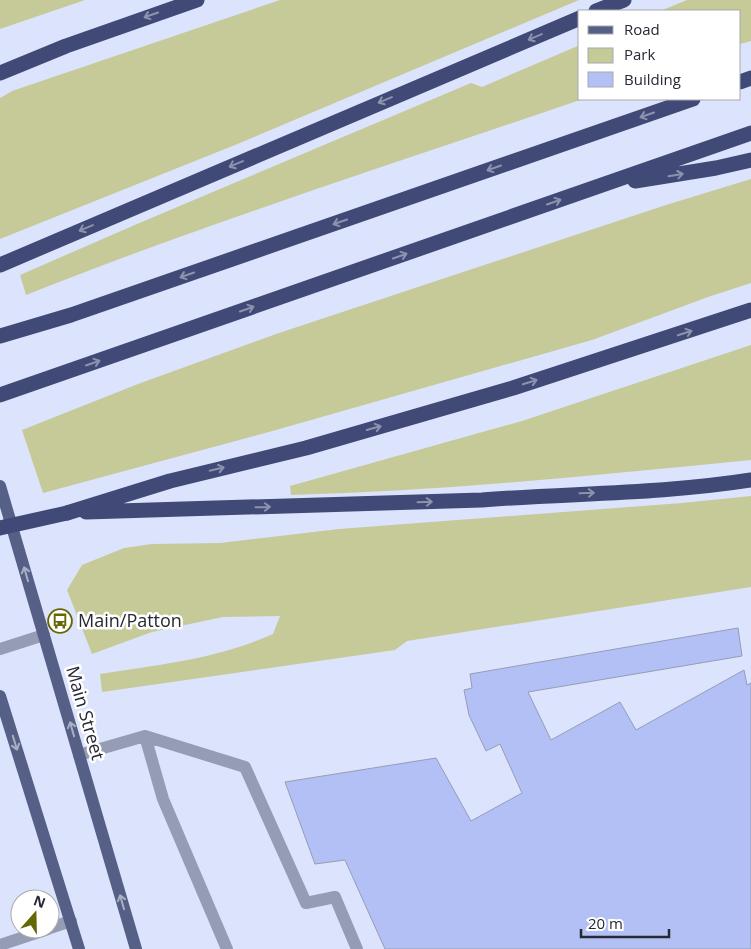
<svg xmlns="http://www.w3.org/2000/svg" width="751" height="949" font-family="'Open Sans',sans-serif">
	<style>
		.green { fill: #c6ca98 }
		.building { fill: #b3c0f5; stroke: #969cb5 }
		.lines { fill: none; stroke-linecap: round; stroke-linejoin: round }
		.lane { stroke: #969cb3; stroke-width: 12 }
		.street { stroke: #969cb3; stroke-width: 12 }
		.primary { stroke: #566087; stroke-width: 12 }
		.highway { stroke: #414a77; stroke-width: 15 }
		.highway-bridge { stroke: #414a77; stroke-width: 15 }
		.oneway { stroke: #8d92ad }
		.oneway2 { stroke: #aab0c3 }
		.labels { text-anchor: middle; stroke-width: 5; stroke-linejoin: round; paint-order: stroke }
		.poi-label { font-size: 18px; fill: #262933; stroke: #fff; text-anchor: start }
		.street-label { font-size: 18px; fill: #262933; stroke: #fff }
	</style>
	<rect width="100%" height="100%" fill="#dce3fd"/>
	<path class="green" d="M0,0H85L0,29Z
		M280,0H579L235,145L0,239V98L12,91Z
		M687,0H751V41L740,44V11H660Z
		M580,45V99H583C397,163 209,222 26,295L20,275L137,224L471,83L482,87Z
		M751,179V283L708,297L592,340L276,430L43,493L22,430L138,384L279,333L666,205Z
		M751,345V460C598,475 445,491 291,495L290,486L522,421Z
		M751,496V587L407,641L395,650L102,692L100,674C159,665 218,659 273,634L280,616L223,617L152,632L92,654L67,590L82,565L124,548L152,544L220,543L339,529L682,503Z"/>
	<path class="building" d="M738,628L742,656L528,692L551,740L620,702L636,730L744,670L747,685L751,683V949H385L345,860L315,864L285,782L436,758L471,821L522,793L500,744L486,751L469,715L464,690L472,688L470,674Z"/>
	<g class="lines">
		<path class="lane" d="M145,736L163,799L227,949
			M79,755L145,736L245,767L306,903L335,897L357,949
			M50,928L71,921
			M0,945L48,929"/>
		<path class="street" d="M0,649L44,635"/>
		<path class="primary" d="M0,486L136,949
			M0,696L79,949"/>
		<path class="highway" d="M596,11L624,0
			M0,73L66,46L197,0
			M740,82L751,78
			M635,181L716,168L751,160
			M0,265L580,18
			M0,336L71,315L693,99
			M0,395L751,133
			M86,512L482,500C572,493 662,494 751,480
			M67,513L170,481L306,448L513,388L751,310"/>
		<path class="highway-bridge" d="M0,528L67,513"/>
	</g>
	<defs><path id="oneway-shaft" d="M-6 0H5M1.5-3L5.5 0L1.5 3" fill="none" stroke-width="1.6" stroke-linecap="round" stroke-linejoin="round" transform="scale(1.25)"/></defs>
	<g class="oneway">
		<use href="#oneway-shaft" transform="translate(151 15) rotate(161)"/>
		<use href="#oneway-shaft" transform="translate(535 37) rotate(157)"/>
		<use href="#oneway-shaft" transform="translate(385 100) rotate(157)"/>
		<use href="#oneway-shaft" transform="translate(647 115) rotate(161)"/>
		<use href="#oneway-shaft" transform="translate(236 164) rotate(157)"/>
		<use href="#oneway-shaft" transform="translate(494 168) rotate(161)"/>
		<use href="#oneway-shaft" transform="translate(676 175) rotate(-9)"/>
		<use href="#oneway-shaft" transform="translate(554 202) rotate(-19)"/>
		<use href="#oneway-shaft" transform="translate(340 222) rotate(161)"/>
		<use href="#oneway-shaft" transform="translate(86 228) rotate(157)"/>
		<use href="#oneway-shaft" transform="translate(400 256) rotate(-19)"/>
		<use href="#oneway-shaft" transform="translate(187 275) rotate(161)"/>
		<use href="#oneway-shaft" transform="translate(247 309) rotate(-19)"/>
		<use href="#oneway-shaft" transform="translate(685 333) rotate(-18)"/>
		<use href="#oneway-shaft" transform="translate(93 363) rotate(-19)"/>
		<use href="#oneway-shaft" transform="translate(530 382) rotate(-17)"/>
		<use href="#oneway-shaft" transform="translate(374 428) rotate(-16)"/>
		<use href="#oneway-shaft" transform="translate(217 469) rotate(-13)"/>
		<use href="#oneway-shaft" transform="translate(587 493) rotate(-2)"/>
		<use href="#oneway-shaft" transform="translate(425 502) rotate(-2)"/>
		<use href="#oneway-shaft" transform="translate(263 507) rotate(-1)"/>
	</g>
	<g class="oneway2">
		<use href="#oneway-shaft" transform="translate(26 574) rotate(-106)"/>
		<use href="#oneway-shaft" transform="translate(72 729) rotate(-106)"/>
		<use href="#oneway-shaft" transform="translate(15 743) rotate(73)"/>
		<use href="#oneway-shaft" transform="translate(122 902) rotate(-106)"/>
	</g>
	<defs>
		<g id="bus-ring" transform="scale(1.25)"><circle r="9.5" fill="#fff" stroke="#646704" stroke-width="1.5"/><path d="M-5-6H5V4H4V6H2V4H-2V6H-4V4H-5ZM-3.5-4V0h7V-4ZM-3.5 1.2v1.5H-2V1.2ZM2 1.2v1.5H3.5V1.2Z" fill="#646704"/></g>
	</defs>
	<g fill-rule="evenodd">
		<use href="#bus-ring" x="60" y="621"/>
	</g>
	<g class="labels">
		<g class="poi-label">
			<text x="78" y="627">Main/Patton</text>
		</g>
		<g class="street-label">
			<text transform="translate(85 713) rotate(74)" y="6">Main Street</text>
		</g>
	</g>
	<rect x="578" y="10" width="162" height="90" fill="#ffffff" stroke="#a8a9ad"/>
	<rect x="588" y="26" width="25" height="8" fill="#566087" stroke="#a8a9ad"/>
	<text x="624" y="35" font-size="15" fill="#262933">Road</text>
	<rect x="588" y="48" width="25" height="15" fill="#c6ca98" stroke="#a8a9ad"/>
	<text x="624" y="60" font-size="15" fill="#262933">Park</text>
	<rect x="588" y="72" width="25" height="15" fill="#b3c0f5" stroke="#a8a9ad"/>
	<text x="624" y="85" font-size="15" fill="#262933">Building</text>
	<g transform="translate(35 914) rotate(20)"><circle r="24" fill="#ffffff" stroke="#a8a9ad"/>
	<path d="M0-4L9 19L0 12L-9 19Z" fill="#646704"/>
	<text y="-8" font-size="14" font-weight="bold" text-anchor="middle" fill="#262933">N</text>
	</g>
	<path d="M581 929v8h88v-8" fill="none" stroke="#262933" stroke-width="2.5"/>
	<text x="588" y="929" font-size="15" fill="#262933" stroke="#ffffff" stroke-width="4" paint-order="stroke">20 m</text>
</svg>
